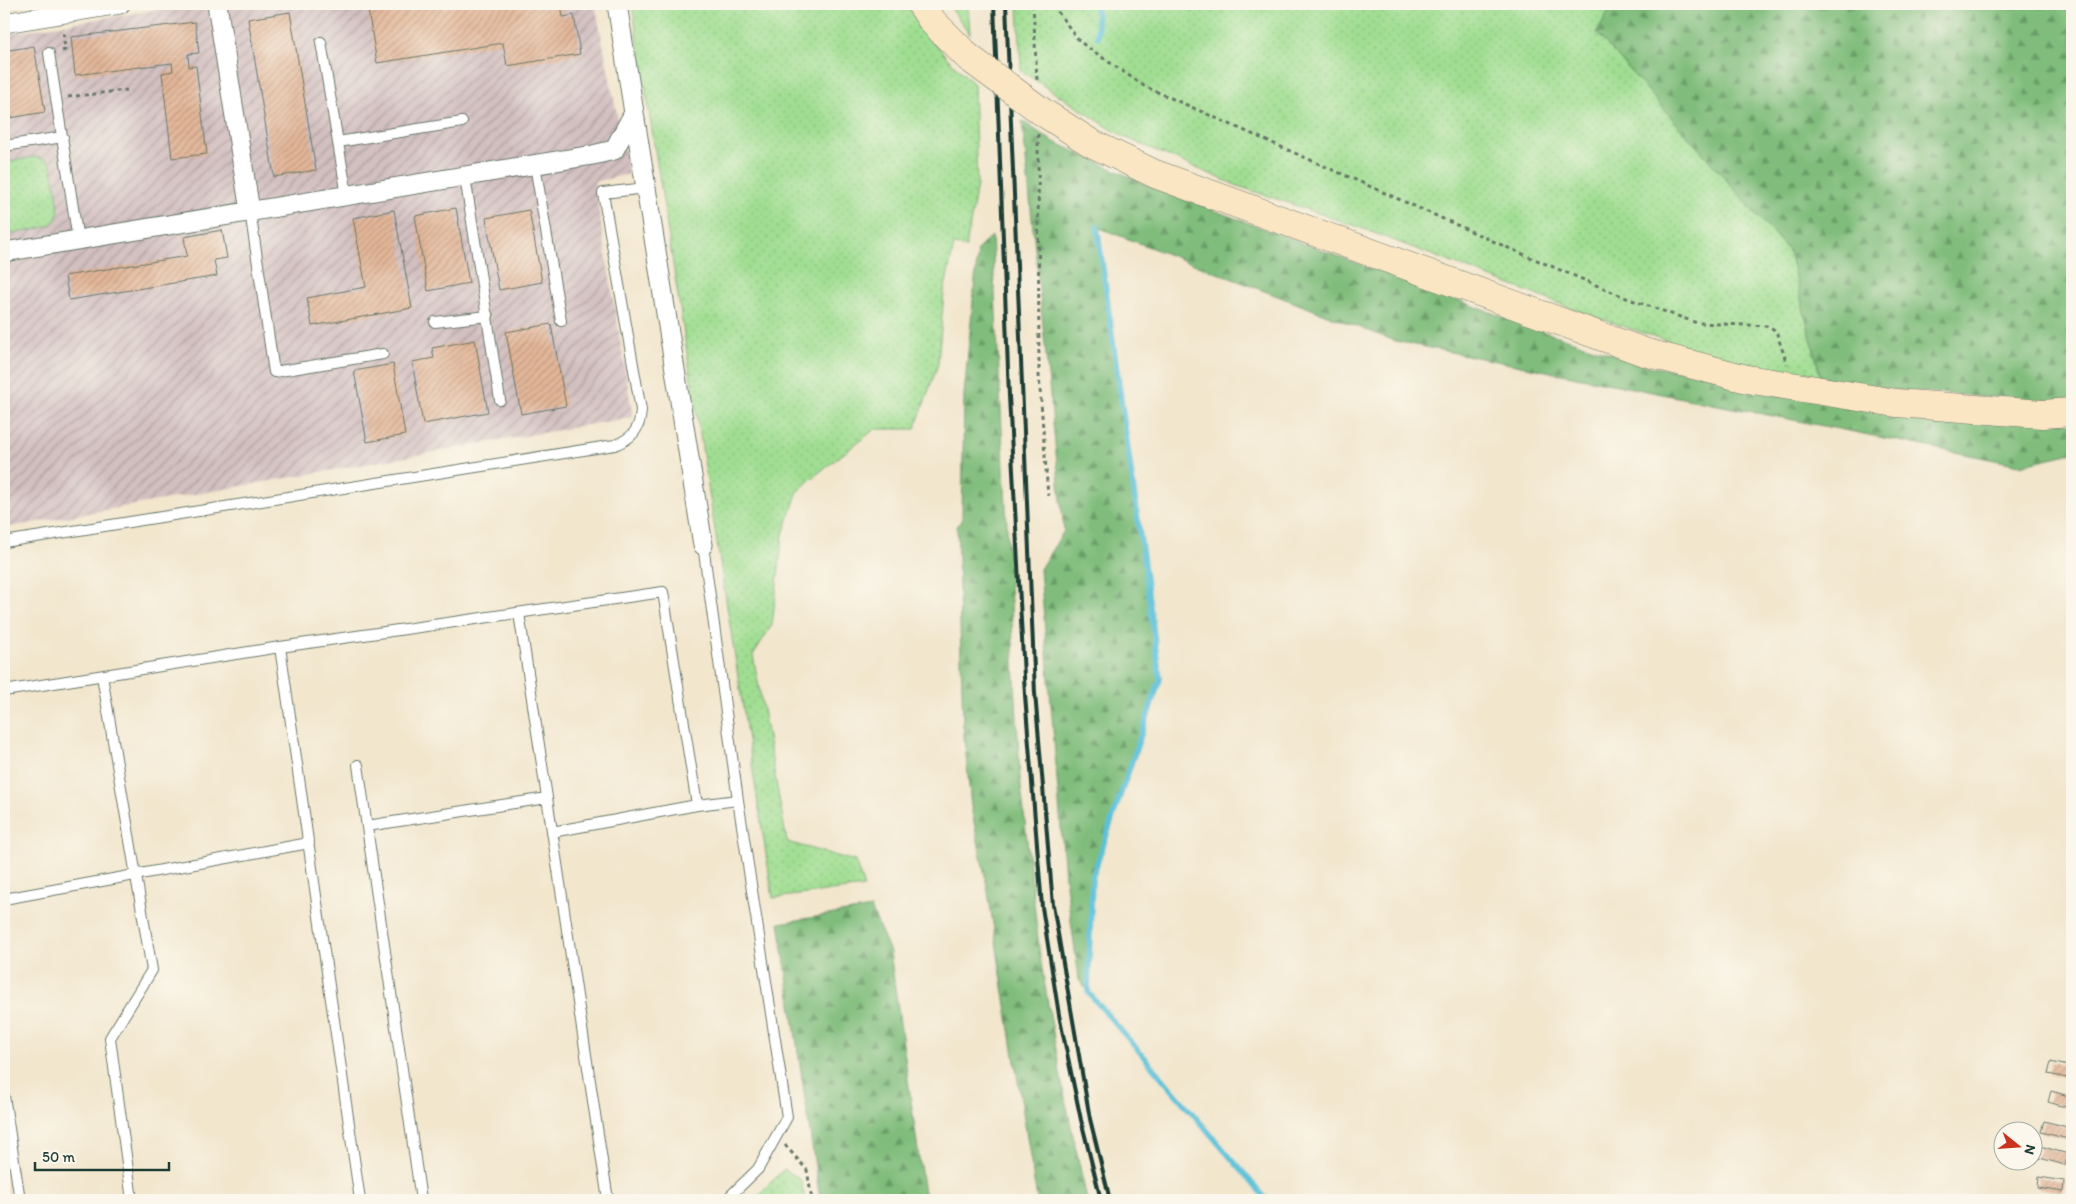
<svg xmlns="http://www.w3.org/2000/svg" width="2076" height="1204" font-family="Itim,sans-serif">
	<style>
		.industrial { fill: url(#industrial-furrows) }
		.grass { fill: url(#grass-dots); stroke: #608e63 }
		.forest { fill: url(#forest-firs); stroke: #507d58 }
		.lines { fill: none; stroke-linecap: round; stroke-linejoin: round }
		.stream { stroke: #5bc1d9; stroke-width: 5.5 }
		.building { fill: url(#building-hatch) }
		.service-casing { stroke: #69786a; stroke-width: 12 }
		.minor-casing { stroke: #69786a; stroke-width: 21 }
		.secondary-casing { stroke: #69786a; stroke-width: 29 }
		.path { stroke: #69786a; stroke-width: 3; stroke-dasharray: 4 4; stroke-linecap: butt }
		.service { stroke: #fff; stroke-width: 10 }
		.minor { stroke: #fff; stroke-width: 19 }
		.secondary { stroke: #fbe6c4; stroke-width: 28 }
		.rail { stroke: #1f3d34; stroke-width: 4 }
		.secondary-bridge-casing { stroke: #69786a; stroke-width: 29; stroke-linecap: butt }
		.secondary-bridge { stroke: #fbe6c4; stroke-width: 28 }
	</style>
	<defs>
		<pattern id="industrial-furrows" width="10" height="10" patternUnits="userSpaceOnUse" patternTransform="scale(1.25)"><rect width="10" height="10" fill="#d2bfc0"/><path d="M-1 1l2-2M0 10L10 0M9 11l2-2" fill="none" stroke="#aa9c9d"/></pattern>
		<pattern id="grass-dots" width="8" height="8" patternUnits="userSpaceOnUse" patternTransform="scale(1.25)"><rect width="8" height="8" fill="#a0de92"/><path d="M2 2h.1M6 6h.1" fill="none" stroke="#89bf7e" stroke-width="1.8" stroke-linecap="round"/></pattern>
		<pattern id="forest-firs" width="22" height="20" patternUnits="userSpaceOnUse" patternTransform="scale(1.25)"><rect width="22" height="20" fill="#80bd7c"/><path d="M5 1l3.5 6h-7zM16 11l3.5 6h-7z" fill="#689b66"/></pattern>
		<pattern id="building-hatch" width="6" height="6" patternUnits="userSpaceOnUse" patternTransform="scale(1.25)"><rect width="6" height="6" fill="#e4b799"/><path d="M-1 1l2-2M0 6l6-6M5 7l2-2" fill="none" stroke="#b8967e"/></pattern>
	</defs>
	<rect width="100%" height="100%" fill="#fbf7ec"/>
	<filter id="ink" filterUnits="userSpaceOnUse"><feTurbulence type="fractalNoise" baseFrequency=".02" numOctaves="2"/><feDisplacementMap in="SourceGraphic" scale="10" xChannelSelector="R" yChannelSelector="G"/><feConvolveMatrix kernelMatrix="1 2 1 2 8 2 1 2 1" color-interpolation-filters="sRGB"/></filter>
	<filter id="wash" filterUnits="userSpaceOnUse"><feTurbulence type="fractalNoise" baseFrequency=".0096" numOctaves="4" result="noise"/><feDisplacementMap in="SourceGraphic" scale="20" xChannelSelector="R" yChannelSelector="G"/><feGaussianBlur stdDeviation="1.12" result="paint"/><feColorMatrix in="noise" values="0 0 0 0 0 0 0 0 0 0 0 0 0 0 0 0 0 1.4 0 .05"/><feComposite in="paint" operator="in"/></filter>
	<g filter="url(#wash)">
		<rect width="100%" height="100%" fill="#f2e6cd"/>
		<path class="industrial" d="M191,4H595L629,174L594,182L633,417L4,528V34Z"/>
		<path class="grass" d="M632,4H905L947,58L974,84L977,185L966,247L954,245L944,292L938,364L915,429H875L812,478L798,491L783,534L772,625L753,655L787,842L855,861L864,887L773,898Z
			M948,4H968L970,34Z
			M1018,4H1613L1597,33L1789,251L1821,378L1717,357L1589,315L1356,226L1238,186L1122,136L1021,71Z
			M36,157L47,160L51,165C64,227 66,225 4,235V162Z
			M784,1169L801,1180L805,1200H753Z"/>
		<path class="forest" d="M1613,4H2072V398L2040,401L1896,390L1821,378L1789,251L1597,33Z
			M1022,121L1052,141L1156,189L1536,329L1652,367L2072,424V453L2020,465L1395,341L1097,227L1160,679L1092,878L1088,992L1079,980L1065,877L1040,569L1064,531Z
			M992,236L1020,777L1040,957L1062,1084L1087,1200H1037L987,886L971,807L963,725L957,525L962,520L964,394L978,249Z
			M871,908L890,952L925,1200H820L779,923Z"/>
		<g class="lines">
			<path class="stream" d="M1096,4L1098,37
				M1097,226L1160,679L1092,878L1088,992L1267,1200"/>
		</g>
		<g id="blocks">
			<path class="building" d="M367,4H561L563,17L574,15L580,54L507,66L503,43L377,63Z
				M290,12L316,170L274,177L248,19Z
				M195,22L199,53L188,54L189,67L196,66L207,154L172,158L162,73L173,71L172,63L75,75L71,37Z
				M34,46L45,112L4,119V51Z
				M456,208L469,283L428,291L415,216Z
				M394,210L412,308L312,326L307,298L366,287L353,218Z
				M529,210L542,282L499,290L486,218Z
				M222,230L227,258L214,260L217,276L69,300L65,276L187,256L184,237Z
				M551,324L566,406L521,414L506,332Z
				M475,340L488,412L423,424L412,362L434,358L432,348Z
				M393,364L405,435L367,442L354,371Z
				M2051,1062L2072,1067V1079L2048,1074Z
				M2051,1091L2072,1097V1109L2048,1102Z
				M2044,1121L2071,1128L2068,1139L2041,1132Z
				M2040,1146L2068,1154L2065,1165L2036,1157Z
				M2039,1177L2064,1181L2063,1192L2038,1188Z"/>
		</g>
	</g>
	<g filter="url(#ink)">
		<use href="#blocks" fill-opacity="0" stroke="#69786a" stroke-width="1"/>
		<g class="lines">
			<g class="service-casing">
				<path id="service" d="M321,42L347,196
					M49,53L78,240
					M338,142L462,122
					M4,146L63,137
					M535,165L561,321
					M465,177L500,400
					M250,211L274,372L383,354
					M435,322L488,316
					M4,542L615,445C633,438 640,429 641,410L603,193L646,188
					M703,545L738,800L787,1117L758,1169L726,1200
					M519,613L608,1200
					M280,647L360,1200
					M102,676L152,970L110,1038L132,1200
					M4,691L280,647L663,592L697,805L738,800
					M358,765L421,1200
					M367,826L547,798
					M552,832L697,805
					M4,899L309,843
					M4,1096L20,1200"/>
			</g>
			<g class="minor-casing">
				<path id="minor" d="M217,4L250,211
					M4,23L120,4
					M634,113L703,545
					M4,252L593,155L614,150L634,113L617,4"/>
			</g>
			<g class="secondary-casing">
				<path id="secondary" d="M921,4L933,22L968,57
					M1041,111L1091,143L1155,174L1644,352L1747,379L1896,403L2042,414L2072,412"/>
			</g>
			<path class="path" d="M1033,4L1037,80
				M1056,4L1057,11L1080,42L1144,86L1513,250L1629,299L1697,323L1769,326L1776,331L1787,364
				M62,51L65,50L63,29
				M68,97L127,90
				M1038,134L1039,375L1048,496
				M785,1145L807,1170L812,1200"/>
			<use href="#service" class="service"/>
			<use href="#minor" class="minor"/>
			<use href="#secondary" class="secondary"/>
			<path class="rail" d="M994,4L1009,396L1025,695L1042,907L1059,1015L1081,1120L1101,1200
				M1006,4L1035,693L1053,905L1090,1119L1110,1200"/>
			<g class="secondary-bridge-casing">
				<path id="secondary-bridge" d="M968,57L1041,111"/>
			</g>
			<use href="#secondary-bridge" class="secondary-bridge"/>
		</g>
	</g>
	<rect width="2076" height="1204" fill="none" stroke="#fbf7ec" stroke-width="20"/>
	<g transform="translate(2018 1146) rotate(107)"><circle r="24" fill="#fbf7ec" stroke="#a3ada2"/>
	<path d="M0-4L9 19L0 12L-9 19Z" fill="#c8321e"/>
	<text y="-8" font-size="14" font-weight="bold" text-anchor="middle" fill="#1f3d34">N</text>
	</g>
	<path d="M35 1162v8h134v-8" fill="none" stroke="#1f3d34" stroke-width="2.5"/>
	<text x="42" y="1162" font-size="15" fill="#1f3d34" stroke="#fbf7ec" stroke-width="4" paint-order="stroke">50 m</text>
</svg>
